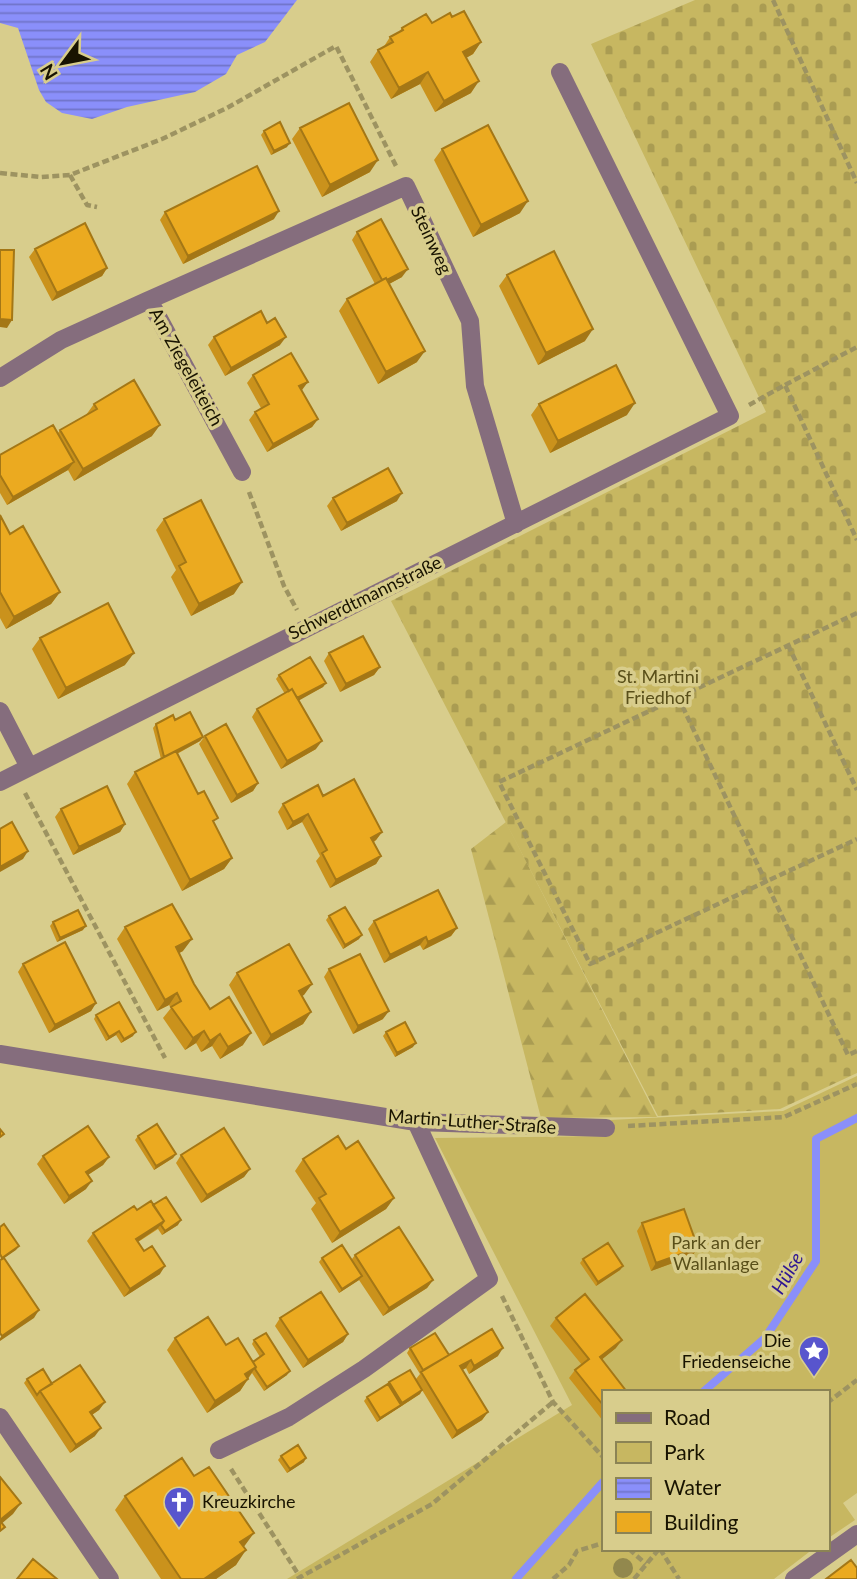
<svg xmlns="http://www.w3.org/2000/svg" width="857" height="1579" font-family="Lato,sans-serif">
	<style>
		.forest { fill: url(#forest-firs) }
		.cemetery { fill: url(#cemetery-stones) }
		.park { fill: #c7b761 }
		.water { fill: url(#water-rules) }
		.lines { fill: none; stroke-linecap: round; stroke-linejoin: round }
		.stream { stroke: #8a8ffa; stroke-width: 8 }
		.path { stroke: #9d9361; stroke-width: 4.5; stroke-dasharray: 7 3.5; stroke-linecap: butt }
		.minor { stroke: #856d7d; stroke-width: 18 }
		.tree { fill: #92884d }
		.wall { fill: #ca921c }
		.shaded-wall { fill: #a47716 }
		.building { fill: #ebaa20; stroke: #a47716; stroke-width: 2 }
		.labels { text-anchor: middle; stroke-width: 7; stroke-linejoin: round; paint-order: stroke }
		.street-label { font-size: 18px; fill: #181300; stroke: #d8cd8c }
		.park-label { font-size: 18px; fill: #594f19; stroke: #d8cd8c }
		.poi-label { font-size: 18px; fill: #181300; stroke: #d8cd8c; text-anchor: end }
		.water-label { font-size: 19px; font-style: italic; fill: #2e1593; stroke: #d8cd8c }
	</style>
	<defs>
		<pattern id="forest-firs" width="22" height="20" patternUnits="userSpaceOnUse" patternTransform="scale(1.75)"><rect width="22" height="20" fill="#c7b761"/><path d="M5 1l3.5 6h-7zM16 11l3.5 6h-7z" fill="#aa9c52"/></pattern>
		<pattern id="cemetery-stones" width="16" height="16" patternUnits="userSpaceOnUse" patternTransform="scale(1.75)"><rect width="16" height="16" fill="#c7b761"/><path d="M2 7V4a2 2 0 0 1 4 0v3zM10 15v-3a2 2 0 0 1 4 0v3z" fill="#aa9c52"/></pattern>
		<pattern id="water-rules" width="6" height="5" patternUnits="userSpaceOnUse" patternTransform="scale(1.75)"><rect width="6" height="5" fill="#8a8ffa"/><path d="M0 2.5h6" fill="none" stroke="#7074c8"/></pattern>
	</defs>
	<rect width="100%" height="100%" fill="#d8cd8c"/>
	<path class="forest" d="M506,822L657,1117L541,1118L471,849Z"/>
	<path class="cemetery" d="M695,0H857V1073L780,1109L658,1116L391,601L766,412L591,44Z"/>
	<path class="park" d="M857,1076V1493L843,1503L855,1520L827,1539V1392H603V1549H813L774,1579H287L572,1405L435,1138L608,1136L610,1120L783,1111Z"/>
	<path class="water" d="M0,0H297L265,42L237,55L226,74L195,92L127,107L92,119L62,113L46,102L39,90L18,28L0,23Z"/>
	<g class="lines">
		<path class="stream" d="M703,1392L765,1338L816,1261V1139L857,1118
			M516,1579L603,1482"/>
		<path class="path" d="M773,0L857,183
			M0,173L41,177L70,175L162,139L227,108L336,46L397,168
			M70,175L87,205L97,207
			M785,385L857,347
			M749,405L785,385L857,540
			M249,492L284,586L297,610
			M857,613L499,782L590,964L857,839
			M788,645L857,790
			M678,697L848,1055L857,1051
			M25,793L165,1058
			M628,1126L784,1117L857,1084
			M502,1296L553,1402L603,1457
			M827,1403L857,1380
			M231,1469L300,1577
			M629,1549L646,1564
			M660,1549L679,1579
			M297,1579L432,1504L553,1402
			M553,1579L569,1565L577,1551L603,1543
			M634,1579L659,1549"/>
		<path class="minor" d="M149,300L406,186L470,321L475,386L516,524
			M0,378L61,340L149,300L242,472
			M0,711L29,767
			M0,782L730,416L560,72
			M0,1054L416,1122L606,1128
			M0,1417L110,1579
			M219,1450L289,1417L364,1369L489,1279L416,1122
			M794,1579L857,1534"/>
	</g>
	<circle class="tree" cx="623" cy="1568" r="10"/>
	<path class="wall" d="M452,17L481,42L473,54L466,58L471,93L435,112L420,84L391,99L370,62L378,50L383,48L390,37L398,33L402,28L432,23Z
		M300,128L370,172L322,197L292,139Z
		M264,131L287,147L271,155L261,135Z
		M442,149L520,213L473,237L434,160Z
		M165,212L274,219L183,264L160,220Z
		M357,232L402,277L389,284L417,362L378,384L339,311L347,299L375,284L352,240Z
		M35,249L107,268L102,276L52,301L29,257Z
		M507,275L585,341L538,365L499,286Z
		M267,323L280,345L225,376L208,345L214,337Z
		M253,375L302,390H301L318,419L312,427L267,452L249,420L255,412L261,408L247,383Z
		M94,404L152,436L74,481L68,470L7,505L0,493V455L58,433L60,430L86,415Z
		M539,404L627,415L550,453L531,415Z
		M333,498L397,501L341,531L327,506Z
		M0,515L10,534L60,592L51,604L6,629L0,618Z
		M164,519L234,594L191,616L171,577L176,570L156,530Z
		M40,638L125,665L58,699L32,649Z
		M329,653L380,667L374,675L340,692L324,661Z
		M279,675L326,683L323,687L298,700L316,749L281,769L252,717L257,709L285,694L276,679Z
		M175,720L203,737L200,741L177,754L232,858L224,869L182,891L127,784L135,772L161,759L153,728L156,724Z
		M205,736L258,783L253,791L231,803L199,744Z
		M323,796L382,832L376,840L374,842L381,856L376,864L330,888L316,861L320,856L302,822L287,830L278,812L283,804Z
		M61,809L125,824L120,832L73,855L55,817Z
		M329,916L359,939L343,949L326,920Z
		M374,921L457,928L451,936L423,950L420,945L384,963L368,929Z
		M53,922L83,930L57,942L50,926Z
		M125,927L183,951L179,953L194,984L210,1009L243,1045L220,1059L212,1046L201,1052L196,1043L185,1050L163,1018L171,1008L169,1005L157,1011L117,939Z
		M23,964L96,1003L91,1011L49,1033L18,972Z
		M329,969L383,1019L353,1034L324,977Z
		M237,973L312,984L302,996L311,1012L303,1024L263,1046L229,985Z
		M96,1015L133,1036L121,1043L116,1035L106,1041L94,1019Z
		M386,1032L413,1047L395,1057L383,1036Z
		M138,1136L176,1154L173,1158L154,1170L135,1140Z
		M181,1155L250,1169L244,1177L201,1203L176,1163Z
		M43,1156L109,1157L103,1165L88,1175L86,1189L64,1204L37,1164Z
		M303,1159L394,1198L386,1209L332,1243L311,1209L316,1203L295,1171Z
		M153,1205L178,1225L162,1235L158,1229L138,1242L160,1274L124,1297L87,1241L93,1233L137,1210Z
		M642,1223L698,1248L692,1256L651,1271L637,1231Z
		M355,1255L433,1280L427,1288L383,1316L359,1280L339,1293L319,1262L322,1258L352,1259Z
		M583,1259L623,1266L620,1270L596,1286L580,1263Z
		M280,1318L348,1334L343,1342L303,1368L275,1326Z
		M556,1318L616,1348L602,1359L603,1421L569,1378L575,1370L582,1365L550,1326Z
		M175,1338L226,1345L253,1362L260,1357L252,1344L254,1340L287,1375L264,1391L252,1373L240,1391L207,1413L167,1350Z
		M410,1348L449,1355L498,1356L469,1374L466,1368L462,1370L488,1412L482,1420L452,1439L422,1390L420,1394L377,1422L364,1401L367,1397L387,1385L389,1382L416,1379L420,1374L407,1353Z
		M27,1379L52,1384L105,1402L99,1410L92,1415L95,1436L70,1453L24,1383Z
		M281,1456L304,1462L287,1473L278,1460Z
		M125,1496L244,1547L236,1565L216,1579H161L115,1510Z"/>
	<path class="shaded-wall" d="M481,42L473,54L455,64L463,52Z
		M428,72L420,84L391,99L399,88Z
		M479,81L471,93L435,112L444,101Z
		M290,143L287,147L271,155L274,151Z
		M378,160L370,172L322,197L330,185Z
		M528,201L520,213L473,237L481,225Z
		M279,211L274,219L183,264L188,256Z
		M107,268L102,276L52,301L57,293Z
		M408,269L402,277L378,290L383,282Z
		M0,319L12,320L7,328L0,327Z
		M593,329L585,341L538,365L546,353Z
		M286,337L280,345L225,376L231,368Z
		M425,351L417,362L378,384L386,372Z
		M308,382L302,390L294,394L299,386Z
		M635,403L627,415L550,453L558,441Z
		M318,419L312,427L267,452L273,444Z
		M160,425L152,436L74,481L83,469Z
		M74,462L68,470L7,505L13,497Z
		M402,493L397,501L341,531L347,523Z
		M242,582L234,594L191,616L199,604Z
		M60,592L51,604L6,629L14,617Z
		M134,653L125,665L58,699L66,688Z
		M380,667L374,675L340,692L346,684Z
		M326,683L323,687L291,705L294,700Z
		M203,737L200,741L161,762L164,758Z
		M322,741L316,749L281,769L287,761Z
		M258,783L253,791L231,803L237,795Z
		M308,814L302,822L287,830L293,822Z
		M125,824L120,832L73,855L79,847Z
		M382,832L376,840L366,846L371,838Z
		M28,851L23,859L0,872V867Z
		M381,856L376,864L330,888L336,880Z
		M232,858L224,869L182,891L190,880Z
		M86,926L83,930L57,942L60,938Z
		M457,928L451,936L423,950L428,942Z
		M362,935L359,939L343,949L345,945Z
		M426,937L420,945L384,963L390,955Z
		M192,939L183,951L168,959L176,947Z
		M312,984L304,995L291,1002L299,991Z
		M177,993L169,1005L157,1011L165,1000Z
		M96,1003L91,1011L49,1033L55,1025Z
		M389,1011L383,1019L353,1034L358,1026Z
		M311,1012L303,1024L263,1046L271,1035Z
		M119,1031L116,1035L106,1041L109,1037Z
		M204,1031L196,1043L185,1050L193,1038Z
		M136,1032L133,1036L121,1043L124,1039Z
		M251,1033L243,1045L220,1059L228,1047Z
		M220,1034L212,1046L201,1052L210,1041Z
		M416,1043L413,1047L395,1057L397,1053Z
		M176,1154L173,1158L154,1170L156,1166Z
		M109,1157L103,1165L80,1180L86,1172Z
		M250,1169L244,1177L201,1203L207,1195Z
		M92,1181L86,1189L64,1204L69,1196Z
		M394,1198L386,1209L332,1243L340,1232Z
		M181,1220L178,1225L162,1235L165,1231Z
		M164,1221L158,1228L130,1247L136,1239Z
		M19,1246L16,1250L0,1261L2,1258Z
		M698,1248L692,1256L651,1271L656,1263Z
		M165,1266L160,1274L124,1297L130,1289Z
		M623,1266L620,1270L596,1286L598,1282Z
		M362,1276L359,1280L339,1293L342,1289Z
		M433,1280L427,1288L383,1316L389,1308Z
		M39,1310L34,1318L0,1341V1338L2,1336Z
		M348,1334L343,1342L303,1368L308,1360Z
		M622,1340L616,1348L595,1365L600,1357Z
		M503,1348L498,1356L469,1374L474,1366Z
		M471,1360L466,1368L455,1374L460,1366Z
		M256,1367L248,1378L237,1386L245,1374Z
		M290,1371L287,1375L264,1391L267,1387Z
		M248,1379L240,1391L207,1413L215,1401Z
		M422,1390L420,1394L377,1422L380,1418Z
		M105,1402L99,1410L84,1420L90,1412Z
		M488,1412L482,1420L452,1439L457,1431Z
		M101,1428L95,1436L70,1453L76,1445Z
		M306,1458L304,1462L287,1473L290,1469Z
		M21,1503L13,1514L0,1525V1520Z
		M254,1533L243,1548L240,1542Z
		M246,1550L236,1565L216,1579H204Z"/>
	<path class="building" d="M464,11L481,42L463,52L479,81L444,101L428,72L399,88L378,50L393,42L390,37L403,30L402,28L426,14L432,23L450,13L452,17Z
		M349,103L378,160L330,185L300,128Z
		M280,122L290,143L274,151L264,131Z
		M488,125L528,201L481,225L442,149Z
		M257,166L279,211L188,256L165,212Z
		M381,219L408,269L387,280L386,278L382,280L357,232Z
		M85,223L107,268L57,293L35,249Z
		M0,250H14L12,320L0,319Z
		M554,251L593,329L546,353L507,275Z
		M386,278L425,351L386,372L347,299Z
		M261,311L267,323L275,318L286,337L231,368L214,337Z
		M291,353L308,382L299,386L318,419L273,444L255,412L269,404L253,375Z
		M616,365L635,403L558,441L539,404Z
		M134,380L160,425L83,469L60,430L97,409L94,404Z
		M53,425L74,462L13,497L0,475V455Z
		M388,468L402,493L347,523L333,498Z
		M201,500L242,582L199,604L179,566L186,562L164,519Z
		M0,515L10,534L23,526L60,592L14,617L0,592Z
		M108,603L134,653L66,688L40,638Z
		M363,636L380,667L346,684L329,653Z
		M310,657L326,683L297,698L292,689L289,691L279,675Z
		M292,689L322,741L287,761L257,709Z
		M190,712L203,737L164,757L156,724L173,715L175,720Z
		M226,724L258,783L237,795L205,736Z
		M176,751L198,794L204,791L218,818L213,821L232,858L190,880L135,772Z
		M354,779L382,832L371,838L381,856L336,880L322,853L327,850L308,814L293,822L283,804L318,785L323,796Z
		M107,786L125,824L79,847L61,809Z
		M12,822L28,851L0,867V829Z
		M438,890L457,928L428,942L426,937L390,955L374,921Z
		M172,904L192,939L176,947L194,984L210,1009L229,997L251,1033L228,1047L220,1034L210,1041L204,1031L193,1038L171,1007L181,1001L177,993L165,1000L125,927Z
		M345,907L362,935L345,945L329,916Z
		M78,910L86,926L60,938L53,922Z
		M65,942L96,1003L55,1025L23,964Z
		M289,944L312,984L299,991L311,1012L271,1035L237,973Z
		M360,954L389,1011L358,1026L329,969Z
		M119,1002L136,1032L124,1039L119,1031L109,1037L96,1015Z
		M405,1022L416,1043L397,1053L386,1032Z
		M157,1124L176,1154L156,1166L138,1136Z
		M88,1126L109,1157L86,1172L92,1181L69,1196L43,1156Z
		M224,1128L250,1169L207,1195L181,1155Z
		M0,1129L4,1134L0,1137Z
		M338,1136L346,1149L358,1141L394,1198L340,1232L319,1198L326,1194L303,1159Z
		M166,1197L181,1220L165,1231L161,1225L164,1221L153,1205Z
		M151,1201L164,1221L136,1239L144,1251L152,1246L165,1266L130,1289L93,1233L134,1206L137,1210Z
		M684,1209L698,1248L656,1263L642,1223Z
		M4,1224L19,1246L2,1258L0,1254V1227Z
		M399,1227L433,1280L389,1308L355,1255Z
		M608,1243L623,1266L598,1282L583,1259Z
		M342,1245L362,1276L342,1289L322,1258Z
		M4,1258L39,1310L2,1336L0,1333V1260Z
		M321,1292L348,1334L308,1360L280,1318Z
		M585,1294L622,1340L600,1357L627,1392H603V1405L575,1370L589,1359L556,1318Z
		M208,1317L226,1345L238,1338L256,1367L245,1374L248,1379L215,1401L175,1338Z
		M492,1329L503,1348L474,1366L471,1360L460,1366L488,1412L457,1431L421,1372Z
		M266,1333L290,1371L267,1387L255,1369L256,1367L253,1362L264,1354L254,1340Z
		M435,1333L449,1355L423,1370L410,1348Z
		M80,1365L105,1402L90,1412L101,1428L76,1445L40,1391Z
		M43,1369L52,1384L40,1391L37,1395L27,1379Z
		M410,1370L422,1390L402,1403L389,1382Z
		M388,1384L401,1405L380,1418L367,1397Z
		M298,1445L306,1458L290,1469L281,1456Z
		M182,1458L194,1476L209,1467L254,1533L240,1542L246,1550L204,1579H181L125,1496Z
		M0,1477L21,1503L0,1520Z
		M0,1521L5,1527L0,1531Z
		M33,1559L57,1579H17Z
		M851,1560L857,1568V1579H826Z"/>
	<defs>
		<g id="sight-pin" transform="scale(1.575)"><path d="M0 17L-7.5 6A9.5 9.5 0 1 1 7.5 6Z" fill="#5855cd" stroke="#d8cd8c"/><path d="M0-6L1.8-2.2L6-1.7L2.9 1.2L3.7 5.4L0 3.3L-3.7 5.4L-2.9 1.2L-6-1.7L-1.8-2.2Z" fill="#fff"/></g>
		<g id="church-pin" transform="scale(1.575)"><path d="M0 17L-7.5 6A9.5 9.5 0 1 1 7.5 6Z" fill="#5855cd" stroke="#d8cd8c"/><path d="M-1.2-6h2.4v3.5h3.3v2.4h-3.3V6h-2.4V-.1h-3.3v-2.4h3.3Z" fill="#fff"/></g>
	</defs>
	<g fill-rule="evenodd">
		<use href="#sight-pin" x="814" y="1351"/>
		<use href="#church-pin" x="179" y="1502"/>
	</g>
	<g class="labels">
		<g class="street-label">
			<text transform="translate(431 240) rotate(65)" y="6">Steinweg</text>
			<text transform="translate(186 367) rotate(61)" y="6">Am Ziegeleiteich</text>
			<text transform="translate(365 598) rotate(-26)" y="6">Schwerdtmannstraße</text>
			<text transform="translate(472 1122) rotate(4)" y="6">Martin-Luther-Straße</text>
		</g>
		<g class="park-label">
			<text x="658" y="683">St. Martini<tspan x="658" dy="21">Friedhof</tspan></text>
			<text x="716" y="1249">Park an der<tspan x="716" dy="21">Wallanlage</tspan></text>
		</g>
		<g class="poi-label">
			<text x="791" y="1347">Die<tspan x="791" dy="21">Friedenseiche</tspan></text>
			<text x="202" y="1508" text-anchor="start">Kreuzkirche</text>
		</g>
		<g class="water-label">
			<text transform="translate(787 1273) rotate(-60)" y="7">Hülse</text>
		</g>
	</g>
	<rect x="602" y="1390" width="228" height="161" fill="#d8cd8c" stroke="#8b8354" stroke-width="2"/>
	<rect x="616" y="1413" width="35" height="10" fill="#856d7d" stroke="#8b8354" stroke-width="2"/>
	<text x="664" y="1425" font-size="21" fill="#181300">Road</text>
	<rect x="616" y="1442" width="35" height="21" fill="#c7b761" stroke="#8b8354" stroke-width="2"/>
	<text x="664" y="1460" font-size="21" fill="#181300">Park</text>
	<rect x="616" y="1478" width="35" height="21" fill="url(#water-rules)" stroke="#8b8354" stroke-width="2"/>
	<text x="664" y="1495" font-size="21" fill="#181300">Water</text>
	<rect x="616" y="1512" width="35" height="21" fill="#ebaa20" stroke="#8b8354" stroke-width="2"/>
	<text x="664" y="1530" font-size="21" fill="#181300">Building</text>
	<g transform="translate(63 63) rotate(238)" stroke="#d8cd8c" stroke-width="5" paint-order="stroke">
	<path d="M0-5L12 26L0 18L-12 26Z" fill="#181300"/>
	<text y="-10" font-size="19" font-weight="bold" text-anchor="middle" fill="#181300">N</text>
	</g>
</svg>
